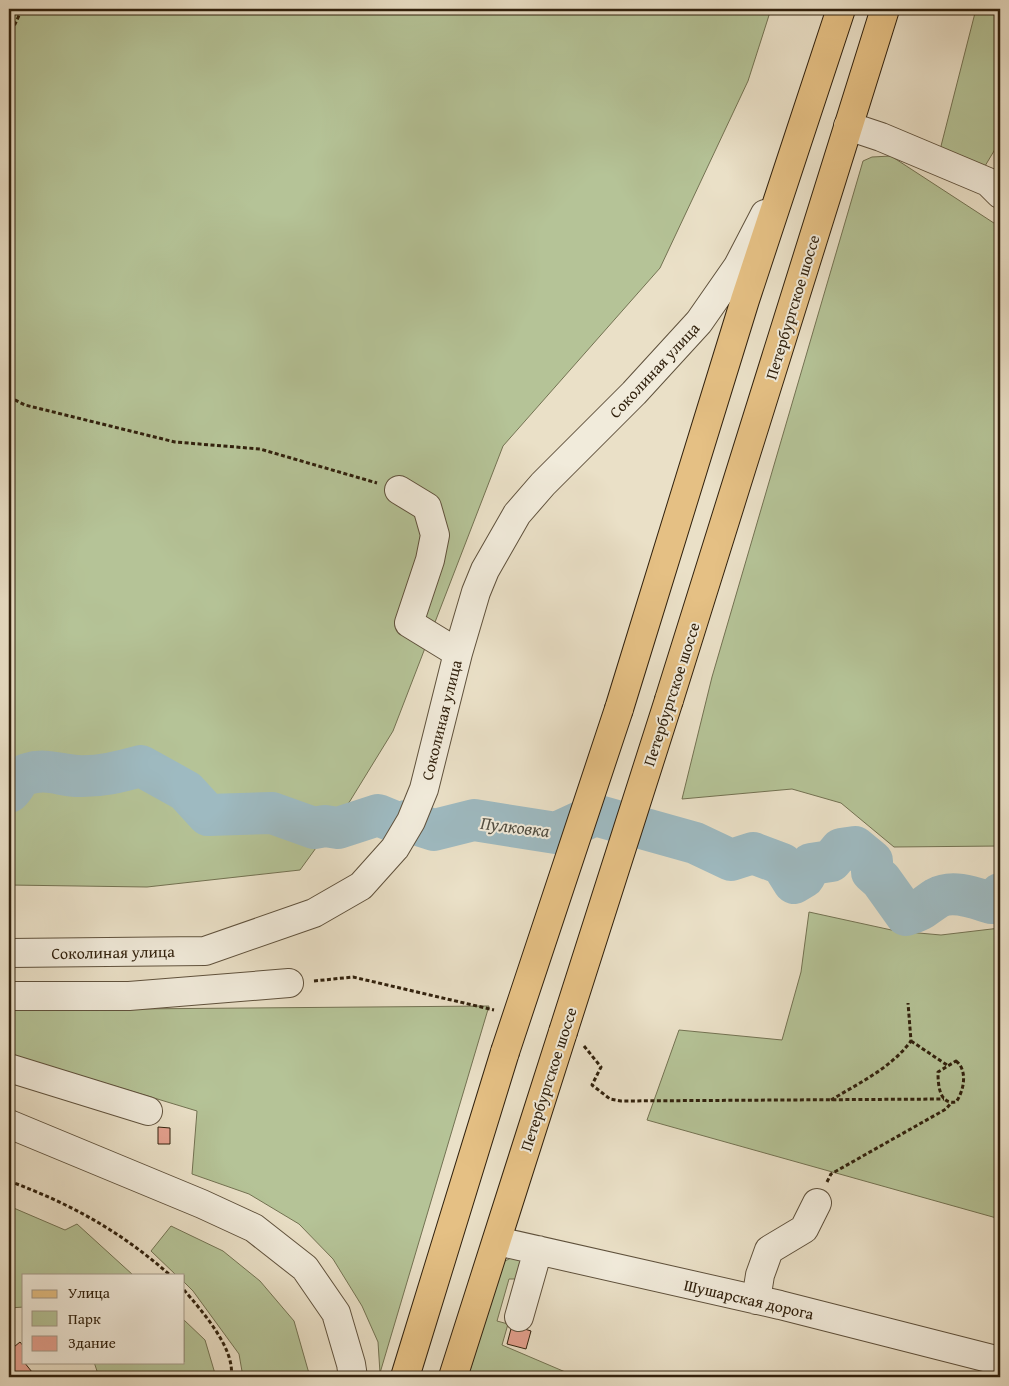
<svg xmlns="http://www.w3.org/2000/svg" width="1009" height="1386" font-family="'Gentium Book Plus',serif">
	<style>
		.green { fill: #b5c397; stroke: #737252 }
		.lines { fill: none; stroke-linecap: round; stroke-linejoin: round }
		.river { stroke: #9ebac1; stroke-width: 42 }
		.building { fill: #e5a18f; stroke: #31210d }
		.minor-casing { stroke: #5f513c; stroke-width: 30 }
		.major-casing { stroke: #31210d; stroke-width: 30 }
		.path { stroke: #31210d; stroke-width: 3; stroke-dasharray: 4 2.5; stroke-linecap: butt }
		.minor { stroke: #f1ebdb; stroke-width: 28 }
		.major { stroke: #e5c084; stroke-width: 28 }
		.major-bridge-casing { stroke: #31210d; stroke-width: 30; stroke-linecap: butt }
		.major-bridge { stroke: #e5c084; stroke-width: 28 }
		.labels { text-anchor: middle; stroke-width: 4; stroke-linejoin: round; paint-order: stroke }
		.street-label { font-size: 16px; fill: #31210d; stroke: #f1ebdb }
		.water-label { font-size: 18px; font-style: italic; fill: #524f43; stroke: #f1ebdb }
	</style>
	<rect width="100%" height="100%" fill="#eae0c7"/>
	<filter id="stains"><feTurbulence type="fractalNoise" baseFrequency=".004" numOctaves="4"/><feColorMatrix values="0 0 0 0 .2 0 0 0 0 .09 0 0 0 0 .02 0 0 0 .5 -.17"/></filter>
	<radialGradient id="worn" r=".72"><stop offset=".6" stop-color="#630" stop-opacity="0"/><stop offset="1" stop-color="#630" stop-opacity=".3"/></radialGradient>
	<path class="green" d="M9,9H771L748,81L660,268L503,446L393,731L350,801L300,870L147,887L9,885Z
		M976,9H1000V141L985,166L940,150Z
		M891,156L1000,227V846L894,847L841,803L792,789L682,799L712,677L863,161L872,157Z
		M809,912L896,931L941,935L1000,928V1219L647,1120L679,1030L782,1040L801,972Z
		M489,1006L380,1373L378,1342L362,1306L333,1259L299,1224L249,1194L192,1174L197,1111L9,1054V1010Z
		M9,1206L65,1230L77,1224L133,1275H24V1307L9,1308Z
		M171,1226L223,1251L260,1281L294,1321L310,1377H243L239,1354L193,1291L184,1282V1275H176L151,1251Z
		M511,1258H524L517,1279H509L497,1321L508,1324L502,1345L577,1377H468L503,1262Z
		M184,1320L205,1340L216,1377H99L94,1362H184Z"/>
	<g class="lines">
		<path class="river" d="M9,792C16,786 17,777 27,774C46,768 59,775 77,776C100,777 119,772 141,766L186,791L208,815L272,813L314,828L325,826L338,828L378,815L400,824L406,821L434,830L474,820L556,833L595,815L695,843L731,860L753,853L782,864L794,883L804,877L811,864L831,861L841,849L855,847L872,861V872L881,880L906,915C924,910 924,906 937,898C953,889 975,898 991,903L1000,894"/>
	</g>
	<path class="building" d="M158,1127L170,1128V1144H158Z
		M512,1325L531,1331L526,1349L507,1344Z
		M20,1342L24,1347V1362L36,1377H9V1351Z"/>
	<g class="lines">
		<g class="minor-casing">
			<path id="minor" d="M848,126L881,137L988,182L1000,194
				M399,490L427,507L435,535L430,560L409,623L458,653
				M9,953L205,951L314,913L361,886L395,848L411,821L424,789L458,653L476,592L485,570L517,514L543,484L634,393L699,322L738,266L765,214
				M9,996H129L289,983
				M9,1068L148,1111
				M9,1124L202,1204L254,1228L305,1268L336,1313L351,1364L353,1377
				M497,1241L780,1305L1000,1361
				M756,1300L760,1275L769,1250L804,1229L817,1203
				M519,1317L538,1250"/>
		</g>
		<g class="major-casing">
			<path id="major" d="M669,700L885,9
				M619,709L745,300L841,9
				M405,1377L505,1052
				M453,1377L563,1032"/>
		</g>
		<path class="path" d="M9,37L22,9
			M9,397L25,405L175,442L260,449L377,483
			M314,981L353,977L494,1010
			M911,1041L947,1065
			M584,1046L601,1067L592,1085L610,1099L621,1101L944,1099
			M956,1061C968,1070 964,1091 956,1102C939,1105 938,1084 938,1072Z
			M831,1100C859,1083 891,1068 911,1041L908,1003
			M9,1181C71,1204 120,1231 170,1275
			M827,1182L831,1174L946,1109L951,1103
			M184,1290C201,1310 236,1349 231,1377"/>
		<use href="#minor" class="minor"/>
		<use href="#major" class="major"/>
		<g class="major-bridge-casing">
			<path id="major-bridge" d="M563,1032L669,700
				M505,1052L619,709"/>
		</g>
		<use href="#major-bridge" class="major-bridge"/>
	</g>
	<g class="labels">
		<g class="street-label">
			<text transform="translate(792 307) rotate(-73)" y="6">Петербургское шоссе</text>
			<text transform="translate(654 370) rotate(-47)" y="6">Соколиная улица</text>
			<text transform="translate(671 694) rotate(-72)" y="6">Петербургское шоссе</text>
			<text transform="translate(441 720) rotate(-76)" y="6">Соколиная улица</text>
			<text transform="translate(113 952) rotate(-1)" y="6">Соколиная улица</text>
			<text transform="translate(548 1079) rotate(-72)" y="6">Петербургское шоссе</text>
			<text transform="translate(749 1299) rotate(13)" y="6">Шушарская дорога</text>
		</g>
		<g class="water-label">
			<text transform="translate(515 827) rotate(7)" y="6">Пулковка</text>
		</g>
	</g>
	<rect width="1009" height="1386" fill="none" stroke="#eae0c7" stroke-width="30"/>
	<rect x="10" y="10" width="989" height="1366" fill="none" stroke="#31210d" stroke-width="2.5"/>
	<rect x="15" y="15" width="979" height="1356" fill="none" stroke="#31210d"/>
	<rect x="22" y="1274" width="162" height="90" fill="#f1ebdb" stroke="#a49a89"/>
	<rect x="32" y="1290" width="25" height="8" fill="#e5c084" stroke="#a49a89"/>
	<text x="68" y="1298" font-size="15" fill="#31210d">Улица</text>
	<rect x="32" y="1311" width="25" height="15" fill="#b5c397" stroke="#a49a89"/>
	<text x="68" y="1324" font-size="15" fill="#31210d">Парк</text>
	<rect x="32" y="1336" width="25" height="15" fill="#e5a18f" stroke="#a49a89"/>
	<text x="68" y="1348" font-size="15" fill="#31210d">Здание</text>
	<rect width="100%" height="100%" filter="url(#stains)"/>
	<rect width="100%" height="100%" fill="url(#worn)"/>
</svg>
